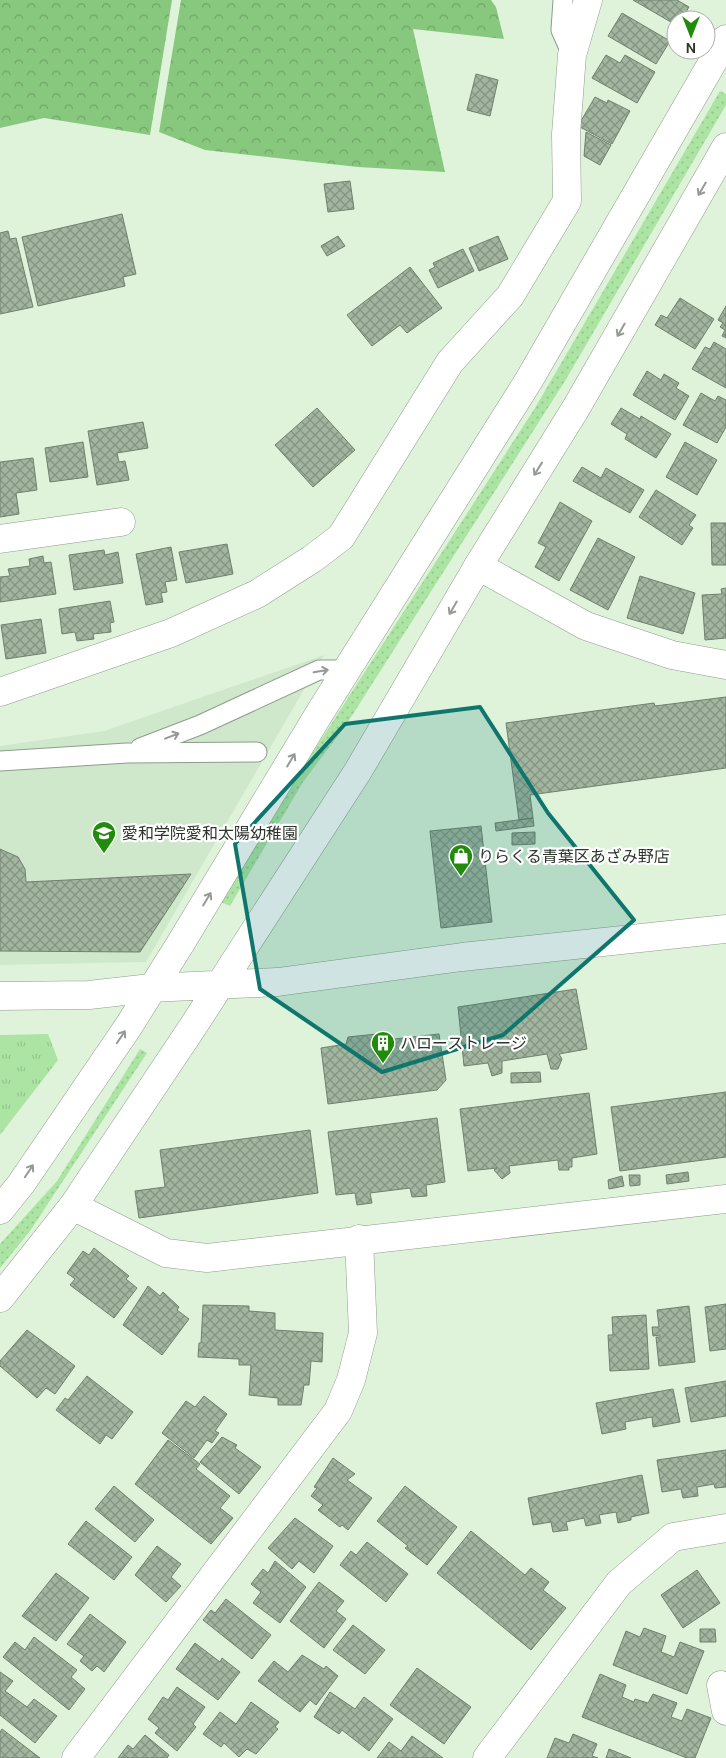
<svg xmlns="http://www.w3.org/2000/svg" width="726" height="1758" font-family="'DM Sans','Noto Sans JP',sans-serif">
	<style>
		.built { fill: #cfe8cb }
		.grass { fill: url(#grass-dots) }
		.forest { fill: url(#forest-crowns) }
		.park { fill: url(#park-tufts) }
		.building { fill: url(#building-cross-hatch); stroke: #6f816c }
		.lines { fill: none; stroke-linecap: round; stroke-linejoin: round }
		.service-casing { stroke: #8c9e89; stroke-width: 21 }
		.minor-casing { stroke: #8c9e89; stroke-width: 29 }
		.tertiary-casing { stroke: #8c9e89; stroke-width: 29 }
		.service { stroke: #fff; stroke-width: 19 }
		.minor { stroke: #fff; stroke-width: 28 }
		.tertiary { stroke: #fff; stroke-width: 28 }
		.oneway { stroke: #969a96 }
		.marked { fill: #0f766e; fill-opacity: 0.2; stroke: #0f766e; stroke-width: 4; stroke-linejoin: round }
		.labels { text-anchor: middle; stroke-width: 4.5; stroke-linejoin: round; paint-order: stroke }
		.poi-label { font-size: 16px; fill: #2d352c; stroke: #fff; text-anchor: start }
	</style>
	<defs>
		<pattern id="grass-dots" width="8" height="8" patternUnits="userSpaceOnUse" patternTransform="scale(1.25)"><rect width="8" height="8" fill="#ace4a3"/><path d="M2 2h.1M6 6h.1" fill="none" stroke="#94c48c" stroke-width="1.8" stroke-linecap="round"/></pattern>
		<pattern id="forest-crowns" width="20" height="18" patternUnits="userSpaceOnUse" patternTransform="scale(1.25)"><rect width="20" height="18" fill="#88c87e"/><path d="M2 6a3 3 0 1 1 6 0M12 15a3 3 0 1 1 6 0" fill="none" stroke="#70a367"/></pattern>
		<pattern id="park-tufts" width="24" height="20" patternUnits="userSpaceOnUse" patternTransform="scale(1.25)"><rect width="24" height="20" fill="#ace4a3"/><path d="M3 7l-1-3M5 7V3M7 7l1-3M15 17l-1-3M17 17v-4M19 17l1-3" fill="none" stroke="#94c48c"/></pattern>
		<pattern id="building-cross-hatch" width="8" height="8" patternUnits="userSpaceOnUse" patternTransform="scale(1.25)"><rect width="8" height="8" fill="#a2b59f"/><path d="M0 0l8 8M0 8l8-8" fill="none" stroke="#849482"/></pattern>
	</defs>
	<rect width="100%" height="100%" fill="#dff3db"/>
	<path class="built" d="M324,655L146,962L0,965V746L104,731Z"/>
	<path class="grass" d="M720,91L726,94V105L565,381L346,725L303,782L230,906L221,902L317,746L535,408Z
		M140,1049L147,1053L30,1231L0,1268V1244L57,1181Z"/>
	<path class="forest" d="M0,0H172L150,135L44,118L0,128Z
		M181,0H491L496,7L504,39L413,29L445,172L358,167L205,150L159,132Z"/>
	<path class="park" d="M48,1034L58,1060L0,1135V1035Z"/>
	<path class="building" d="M633,0H677L689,7L681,20H676V25Z
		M622,13L670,41L656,64L608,36Z
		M606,55L620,63L625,55L655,72L637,103L592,78Z
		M476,74L498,80L490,116L467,110Z
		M595,97L607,103L608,100L630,111L612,144L578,126Z
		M586,132L611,145L600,165L584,156Z
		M350,181L354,209L328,212L324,184Z
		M122,214L136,274L123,277L125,286L38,306L22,237Z
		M8,231L10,239L16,238L33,307L0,314V233Z
		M338,236L345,246L327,256L321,246Z
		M498,236L508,259L479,271L469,248Z
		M463,249L474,271L438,288L429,270L435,267L433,263Z
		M410,267L442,308L407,333L400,325L372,346L347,315Z
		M680,298L714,319L695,349L655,325L661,315L667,318Z
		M726,306V338L722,336L725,330L720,327L723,323L718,320Z
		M714,342L726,349V388L692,369L705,347L710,349Z
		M647,371L661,380L664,374L679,383L676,388L689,396L675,420L633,395Z
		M701,393L715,401L718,396L726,400V427L717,443L683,425Z
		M317,408L355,450L313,487L275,445Z
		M621,408L640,419L641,416L671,434L656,458L625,439L627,434L611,424Z
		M143,422L148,448L117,453L119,462L125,461L129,480L97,485L88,431Z
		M83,442L88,477L50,482L45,448Z
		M685,442L717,460L697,495L666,477Z
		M33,458L37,490L16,493L19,514L0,517V462Z
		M582,467L601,478L606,468L644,490L630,513L573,481Z
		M656,490L696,515L689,525L693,528L682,545L639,517Z
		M560,502L592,521L559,581L535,567L546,547L538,543Z
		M711,523H726V565H712Z
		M598,538L635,557L608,610L570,590Z
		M227,544L233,574L186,583L179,552Z
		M171,547L177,580L165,582L167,592L161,593L163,602L146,605L136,554Z
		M104,550L105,555L118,552L123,583L74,590L69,555Z
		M43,556L44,563L51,562L56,594L0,602V577L10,576L8,569L30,566L29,559Z
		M640,576L695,593L683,634L627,618Z
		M726,588V638L705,640L702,595L722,594L721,589Z
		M110,601L114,622L110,623L111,632L93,634L94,639L77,641L75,632L62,634L59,609Z
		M41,619L46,653L6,659L1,625Z
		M726,697V768L530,795L533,818L519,820L506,723L654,703L655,706Z
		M533,818L534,826L496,831L495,823Z
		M481,826L492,922L441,928L430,831Z
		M535,832V844L512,845V833Z
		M0,849L18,857L25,869L26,882L191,874L140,952L0,951Z
		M576,989L587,1049L559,1054L562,1059L558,1069H551L547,1054L502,1061V1073L492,1076L488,1063L464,1066L458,1007Z
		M377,1034V1041L439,1034L446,1080L437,1090L328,1104L321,1048L346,1044L348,1037Z
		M540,1072L541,1082L511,1083V1073Z
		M726,1092V1157L620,1171L611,1107Z
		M589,1093L597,1154L572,1158V1167H569V1170H559L558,1160L509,1166L510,1173L502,1179L494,1170L497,1168L468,1171L460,1109Z
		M437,1118L445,1182L426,1185L427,1196L412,1197L410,1188L370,1193L372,1203L357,1205L355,1193L336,1195L328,1132Z
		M310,1130L318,1193L139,1218L135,1191L165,1187L160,1150Z
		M688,1172L689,1181L667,1184L666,1175Z
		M629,1175H640V1185L630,1186Z
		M622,1176L624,1186L609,1189L608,1180Z
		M94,1248L129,1276L126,1279L137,1288L114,1318L70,1285L75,1279L67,1273L83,1251L89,1255Z
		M148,1286L160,1296L163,1292L179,1307L177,1310L189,1319L162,1355L123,1325Z
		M726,1304V1349L710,1351L705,1307Z
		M203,1305L249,1306V1311L275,1313V1330L323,1333L322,1362L311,1361L309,1385H304L301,1405H278V1398L249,1395L251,1365H239V1359L198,1357L199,1343H201Z
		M689,1306L695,1362L659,1366L656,1337H660V1335L653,1336L652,1327H659L657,1310Z
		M646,1315L649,1369L610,1371L608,1335H613L612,1317Z
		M27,1330L75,1366L55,1394L46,1388L37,1398L0,1366V1361Z
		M87,1376L133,1412L112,1439L106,1435L100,1444L56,1410L65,1398L68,1400Z
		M726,1381V1416L691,1422L685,1388Z
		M673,1389L680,1422L653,1427L652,1417L625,1422L626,1429L602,1434L596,1403Z
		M204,1396L227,1414L215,1431L219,1433L212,1443L207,1440L194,1458L162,1433L186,1401L195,1407Z
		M222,1437L237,1445L235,1448L261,1467L239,1494L200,1462Z
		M168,1440L200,1464L196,1469L230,1496L220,1508L233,1518L211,1544L135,1484Z
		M726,1450V1487L715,1488L714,1484L697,1487L698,1496L683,1498L681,1489L662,1492L657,1460Z
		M333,1458L355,1474L347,1480L372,1498L348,1530L342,1525L340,1527L318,1510L323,1505L311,1496L317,1488L314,1487Z
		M642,1475L649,1513L631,1517V1520L618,1523L616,1512L599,1515L601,1523L586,1526L584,1518L566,1522L568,1530L553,1532L551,1522L533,1525L528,1498Z
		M114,1486L154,1520L135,1542L95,1509Z
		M405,1486L457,1527L427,1565L405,1548L408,1546L377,1521Z
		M295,1518L333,1546L314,1573L299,1561L292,1569L268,1548Z
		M86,1521L132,1557L114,1580L68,1544Z
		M471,1531L525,1575L531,1568L549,1582L543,1590L566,1608L531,1650L437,1573Z
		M367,1542L408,1574L386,1602L340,1565L351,1551L356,1555Z
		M157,1546L181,1564L171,1577L181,1586L166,1602L135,1575Z
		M275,1561L306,1587L280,1623L253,1603L261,1592L251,1584L263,1569L268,1573Z
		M697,1570L720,1603L683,1628L661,1595Z
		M56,1573L89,1598L56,1641L22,1616Z
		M319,1582L344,1601L336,1611L346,1619L324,1648L290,1621Z
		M226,1599L271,1635L252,1659L203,1620L211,1610L215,1613Z
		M90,1614L126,1642L104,1672L97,1666L92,1671L80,1661L84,1656L67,1644Z
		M353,1625L385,1650L365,1674L333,1650Z
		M644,1628L666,1636L661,1652L674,1657L680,1642L704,1651L687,1694L613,1665L626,1631L640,1637Z
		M700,1629H715L716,1642H700Z
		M34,1637L77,1670L71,1677L85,1689L69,1710L3,1657L15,1642L25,1650Z
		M195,1643L220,1662L222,1658L240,1672L218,1700L176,1669Z
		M302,1655L324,1669L326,1666L338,1676L316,1705L310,1700L300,1712L258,1681L274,1661L288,1672Z
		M417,1668L471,1707L444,1744L390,1705Z
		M0,1672L13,1681L5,1691L27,1707L34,1699L57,1716L35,1743L0,1715Z
		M600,1674L626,1685L622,1697L634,1702L635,1699L648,1703L653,1694L677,1703L671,1717L682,1721L687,1709L711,1718L695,1758H687L582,1717Z
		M177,1687L205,1707L193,1724L196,1727L177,1751L155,1733L159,1728L148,1719L163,1697L168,1700Z
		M330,1692L355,1709L364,1697L393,1719L369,1751L342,1730L339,1734L314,1717Z
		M251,1702L279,1722L275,1727L278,1729L256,1754L247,1749L239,1757L224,1743L221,1747L203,1734L220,1712L236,1724Z
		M2,1729L40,1758H0V1732Z
		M573,1734L597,1744L592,1756L598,1758H547L555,1738L569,1743Z
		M145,1735L169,1755L167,1758H118L128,1745L133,1749Z
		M412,1736L443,1758H377L389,1742L401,1751Z
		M609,1749L631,1758H606Z"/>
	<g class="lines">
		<g class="service-casing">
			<path id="service" d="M563,0L561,30L572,55
				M140,748L200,725L319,670H348
				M0,761L127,753L257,752"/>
		</g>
		<g class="minor-casing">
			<path id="minor" d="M0,539L121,522
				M478,566L586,626L672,655L726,665
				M0,692L171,633L257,594L312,559L341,537L450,362L510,296L567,201L566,134L572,55L588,0
				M73,1206L166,1253L207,1258L726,1199
				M721,1685L726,1711
				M76,1758L338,1411L351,1380L363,1333L359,1239
				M487,1758L619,1583L673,1537L726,1528"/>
		</g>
		<g class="tertiary-casing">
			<path id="tertiary" d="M0,996L89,995L151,988L278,982L462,957L726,929
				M0,1210L21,1184L128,1027L179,946L319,714L529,380L726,39
				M0,1298L73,1206L192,1028L358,771L478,566L576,408L726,147"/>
		</g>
		<use href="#service" class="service"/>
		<use href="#minor" class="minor"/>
		<use href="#tertiary" class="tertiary"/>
	</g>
	<defs><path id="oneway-shaft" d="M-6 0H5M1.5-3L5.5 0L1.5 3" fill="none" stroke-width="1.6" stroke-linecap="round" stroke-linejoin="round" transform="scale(1.25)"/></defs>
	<g class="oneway">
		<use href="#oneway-shaft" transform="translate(702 189) rotate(120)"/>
		<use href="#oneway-shaft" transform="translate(621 330) rotate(120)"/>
		<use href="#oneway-shaft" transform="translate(538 469) rotate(122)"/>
		<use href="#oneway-shaft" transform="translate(453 608) rotate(120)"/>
		<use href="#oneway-shaft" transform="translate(321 671) rotate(-10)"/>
		<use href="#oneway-shaft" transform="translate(172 736) rotate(-21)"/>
		<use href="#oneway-shaft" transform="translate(291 760) rotate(-59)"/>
		<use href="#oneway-shaft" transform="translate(207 899) rotate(-59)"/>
		<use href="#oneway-shaft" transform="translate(121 1037) rotate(-56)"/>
		<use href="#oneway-shaft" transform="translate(29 1171) rotate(-56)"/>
	</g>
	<path class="marked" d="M480,707L548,813L634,920L503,1035L382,1072L260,989L235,844L345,724Z"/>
	<defs>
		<g id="school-pin" transform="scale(1.25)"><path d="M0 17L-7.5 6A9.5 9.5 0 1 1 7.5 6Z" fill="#218c0c" stroke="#fff"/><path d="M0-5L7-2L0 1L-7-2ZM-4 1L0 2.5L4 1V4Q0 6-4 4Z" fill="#fff"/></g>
		<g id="shop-pin" transform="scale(1.25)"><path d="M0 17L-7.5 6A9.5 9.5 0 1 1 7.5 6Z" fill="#218c0c" stroke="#fff"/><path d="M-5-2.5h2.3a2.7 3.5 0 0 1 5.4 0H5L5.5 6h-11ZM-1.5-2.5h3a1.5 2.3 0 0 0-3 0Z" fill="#fff"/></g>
		<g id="building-pin" transform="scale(1.25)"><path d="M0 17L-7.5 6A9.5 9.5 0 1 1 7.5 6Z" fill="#218c0c" stroke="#fff"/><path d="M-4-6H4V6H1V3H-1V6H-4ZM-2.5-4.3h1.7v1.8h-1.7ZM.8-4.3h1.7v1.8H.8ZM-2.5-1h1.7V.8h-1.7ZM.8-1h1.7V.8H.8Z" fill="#fff"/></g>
	</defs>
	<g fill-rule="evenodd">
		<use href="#school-pin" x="104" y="833"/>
		<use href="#shop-pin" x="461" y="856"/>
		<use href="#building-pin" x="383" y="1043"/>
	</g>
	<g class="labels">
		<g class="poi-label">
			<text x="122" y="839">愛和学院愛和太陽幼稚園</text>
			<text x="478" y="862">りらくる青葉区あざみ野店</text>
			<text x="400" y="1049">ハローストレージ</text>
		</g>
	</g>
	<g transform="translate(691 35) rotate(180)"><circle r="24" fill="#ffffff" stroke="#abaeab"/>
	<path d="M0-4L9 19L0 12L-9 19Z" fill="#218c0c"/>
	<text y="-8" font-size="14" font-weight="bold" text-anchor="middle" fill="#2d352c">N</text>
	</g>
</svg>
